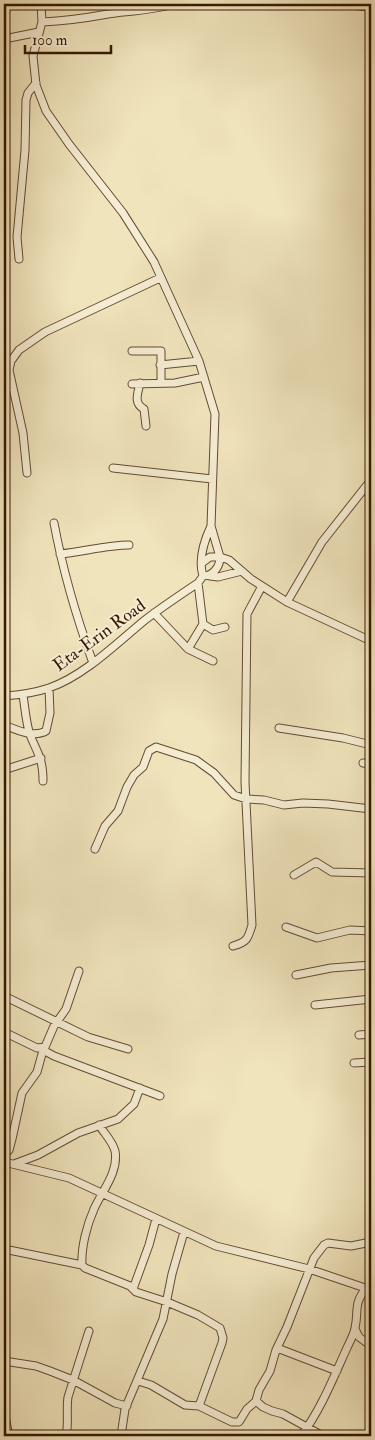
<svg xmlns="http://www.w3.org/2000/svg" width="375" height="1440" font-family="'IM FELL Double Pica',serif">
	<style>
		.lines { fill: none; stroke-linecap: round; stroke-linejoin: round }
		.minor-casing { stroke: #644b31; stroke-width: 9 }
		.minor { stroke: #f5edd3; stroke-width: 7 }
		.labels { text-anchor: middle; stroke-width: 4; stroke-linejoin: round; paint-order: stroke }
		.street-label { font-size: 18px; fill: #361803; stroke: #f5edd3 }
	</style>
	<rect width="100%" height="100%" fill="#f0e4bc"/>
	<filter id="stains"><feTurbulence type="fractalNoise" baseFrequency=".004" numOctaves="4"/><feColorMatrix values="0 0 0 0 .2 0 0 0 0 .09 0 0 0 0 .02 0 0 0 .5 -.17"/></filter>
	<radialGradient id="worn" r=".72"><stop offset=".6" stop-color="#630" stop-opacity="0"/><stop offset="1" stop-color="#630" stop-opacity=".3"/></radialGradient>
	<g class="lines">
		<g class="minor-casing">
			<path id="minor" d="M41,4L42,22L33,56L36,85L46,111L69,144L123,213L154,262L199,361L215,414L211,526L220,557L229,560L251,579L287,602L371,641
				M337,4L371,7
				M42,22C65,21 86,18 108,14C131,11 152,10 174,4
				M4,39L39,32
				M19,259L17,237L25,150L26,100L28,93L36,83
				M132,351H161V383
				M160,365L199,361
				M140,383C138,393 133,403 144,409L146,426
				M132,384L175,383L204,377
				M113,468L212,479
				M27,473L23,433L9,370L11,361L19,350L45,332L160,278
				M54,523C63,572 76,616 93,663
				M60,554C83,552 106,545 129,545
				M202,563L210,557H220C220,567 213,576 203,576
				M203,576C198,560 204,541 211,526
				M210,576L218,577L242,571
				M287,602L322,542L371,480
				M154,613L188,649L213,661
				M203,624L213,630L225,627
				M188,649L203,624L198,583
				M23,695C25,708 26,723 30,735C38,754 43,759 43,781
				M4,696C19,695 34,693 49,688C84,676 117,643 145,620C162,607 180,595 198,583L203,576
				M4,725C17,730 33,738 46,731L50,713L49,688
				M279,728L343,738L371,745
				M363,763L371,764
				M4,770L41,758
				M95,849L105,826L118,811L127,787L134,775L143,767L149,751L156,747L196,760L214,773L234,795L246,799L264,800L284,805L303,803L328,804L371,809
				M294,875L316,862L332,872L371,873
				M286,927L317,938L350,930L371,931
				M233,946C247,942 248,939 252,925L245,782L247,614L262,586
				M296,975L331,968L371,965
				M4,996L88,1037L128,1049
				M315,1005L371,999
				M4,1032L37,1048L45,1047
				M359,1035L371,1034
				M43,1050L54,1056L160,1096
				M354,1063L371,1062
				M4,1155L9,1150L12,1139L22,1093L37,1072L42,1054L54,1026L66,1009L79,971
				M4,1162L69,1178L216,1246L309,1269L371,1290
				M14,1164L38,1155L78,1133L118,1119L134,1104L140,1088
				M4,1249L82,1265L85,1268L130,1286L136,1292L167,1302L198,1315L220,1328L223,1338L222,1343L199,1406
				M82,1265C81,1247 87,1225 94,1209C102,1191 119,1172 115,1151C113,1142 104,1133 99,1125
				M133,1289L149,1245L156,1219
				M355,1329L359,1337L371,1346
				M277,1348L337,1371
				M4,1361L36,1366L50,1371L73,1380L115,1403L127,1406
				M138,1381L151,1385L185,1405L199,1406L232,1422H239L247,1409L256,1401L259,1390L270,1371L276,1350L287,1327L314,1258L324,1245L328,1243L351,1246L371,1242
				M256,1401L263,1407L272,1411L283,1414L323,1436
				M4,1412L9,1436
				M66,1436C69,1423 66,1410 68,1397L89,1331
				M121,1436L125,1409L163,1319L172,1274L184,1232
				M301,1436C320,1411 333,1379 346,1350C349,1343 354,1335 355,1328C359,1310 353,1305 366,1288"/>
		</g>
		<use href="#minor" class="minor"/>
	</g>
	<g class="labels">
		<g class="street-label">
			<text transform="translate(99 635) rotate(-36)" y="6">Eta-Erin Road</text>
		</g>
	</g>
	<rect width="375" height="1440" fill="none" stroke="#f0e4bc" stroke-width="20"/>
	<rect x="5" y="5" width="365" height="1430" fill="none" stroke="#361803" stroke-width="2.5"/>
	<rect x="10" y="10" width="355" height="1420" fill="none" stroke="#361803"/>
	<path d="M25 45v8h86v-8" fill="none" stroke="#361803" stroke-width="2.5"/>
	<text x="32" y="45" font-size="15" fill="#361803" stroke="#f5edd3" stroke-width="4" paint-order="stroke">100 m</text>
	<rect width="100%" height="100%" filter="url(#stains)"/>
	<rect width="100%" height="100%" fill="url(#worn)"/>
</svg>
